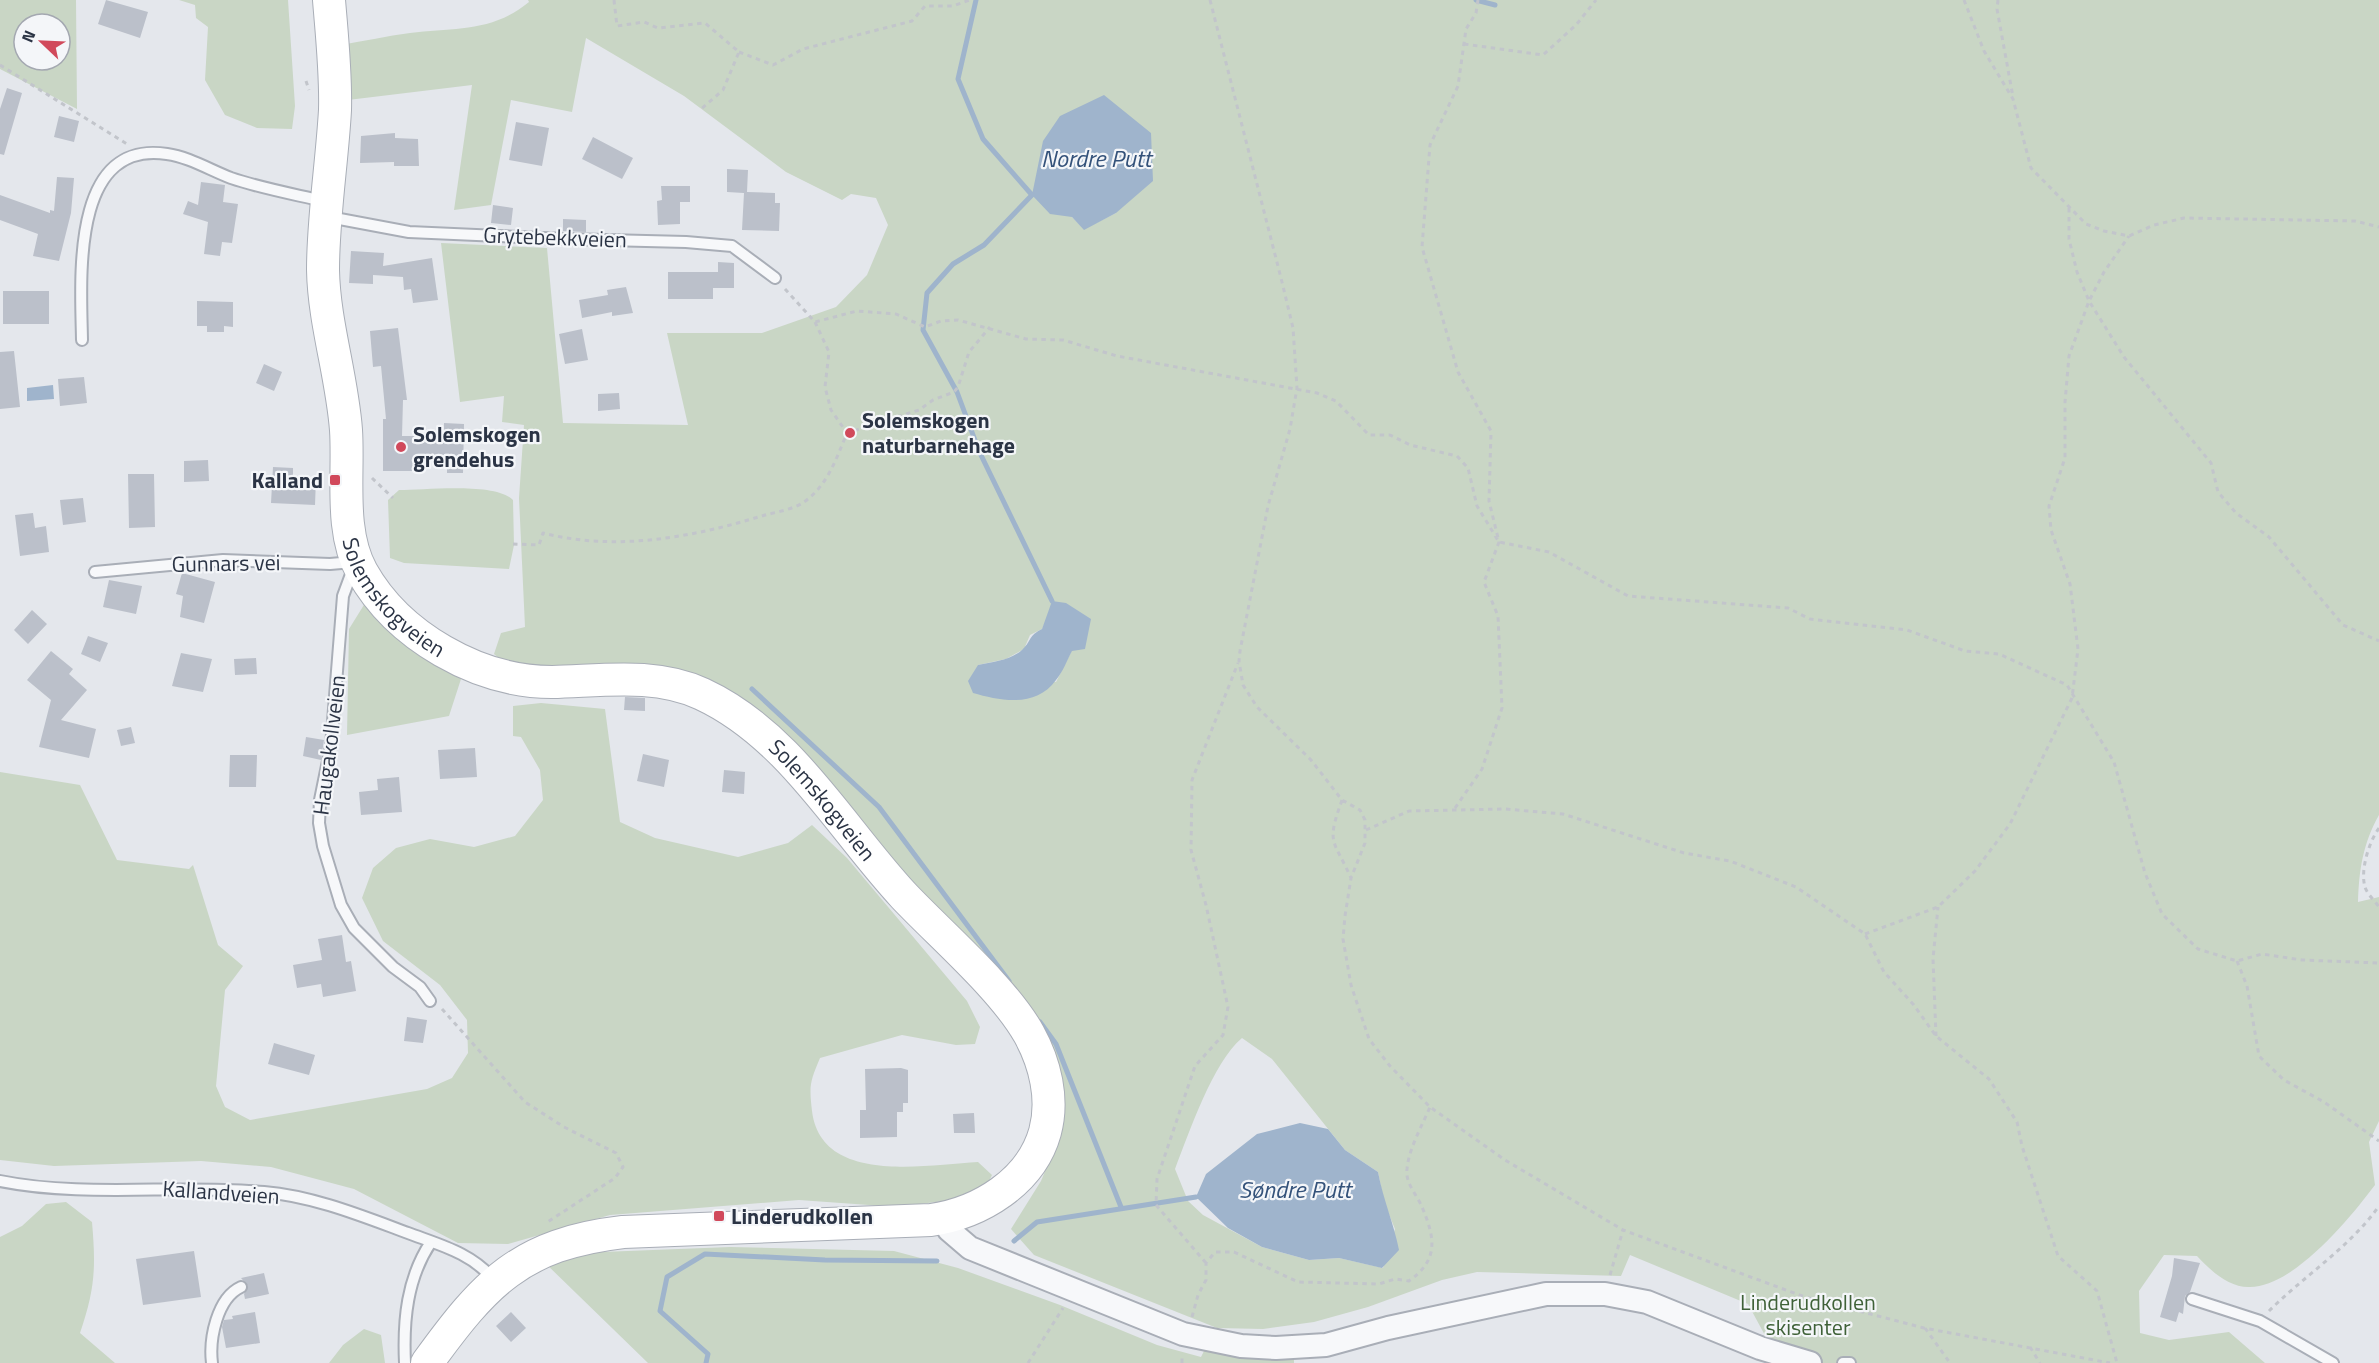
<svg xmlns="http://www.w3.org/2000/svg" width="2379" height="1363" font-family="'Titillium Web',sans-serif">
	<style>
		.green { fill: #c9d6c5; fill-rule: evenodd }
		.water { fill: #9fb4cc }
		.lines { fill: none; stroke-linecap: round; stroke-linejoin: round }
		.stream { stroke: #9fb4cc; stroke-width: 5 }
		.building { fill: #bbc0ca }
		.lane-casing { stroke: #a9aeb7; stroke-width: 14 }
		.street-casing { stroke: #a9aeb7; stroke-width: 26 }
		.secondary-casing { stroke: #a9aeb7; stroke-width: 34 }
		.path { stroke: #c2c5cb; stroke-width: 3; stroke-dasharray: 4.5 4.5; stroke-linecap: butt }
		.lane { stroke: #f7f8fa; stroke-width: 10 }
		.street { stroke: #f7f8fa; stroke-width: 22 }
		.secondary { stroke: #fff; stroke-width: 32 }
		.poi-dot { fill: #d1495b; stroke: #f4f6f9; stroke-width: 2 }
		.labels { text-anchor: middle; stroke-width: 4.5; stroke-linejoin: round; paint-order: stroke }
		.street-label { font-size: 22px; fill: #2b3445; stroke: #f4f6f9 }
		.poi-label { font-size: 22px; font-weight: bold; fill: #2b3445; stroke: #f4f6f9; text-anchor: start }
		.park-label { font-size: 22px; fill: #3f6138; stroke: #f4f6f9 }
		.water-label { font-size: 24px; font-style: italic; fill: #34527a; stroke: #f4f6f9 }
	</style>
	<rect width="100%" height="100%" fill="#e4e7ec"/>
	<path class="green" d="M0,0H76L77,109L0,69ZM24,24H60V60H24Z
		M179,0H288L295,106L292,129L257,128L225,115L205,80L208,27L196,18L195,5Z
		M528,0H2379V815C2363,843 2359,870 2358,902L2379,897V1121L2369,1142L2375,1185C2350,1218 2295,1286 2250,1287C2229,1288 2210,1270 2197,1256L2164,1255L2139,1291L2140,1333L2169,1340L2229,1332L2265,1363H1780L1748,1304L1630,1255L1621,1276L1477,1272L1442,1280L1368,1307L1314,1322L1263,1329L1217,1328L1034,1255L1011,1229L1041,1181L1057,1142L1052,1070L754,710L503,662L494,654L501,633L525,627L519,498L524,425L502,422L504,396L460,402L441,243L547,248L563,423L688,425L667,333H762L836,307L867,275L888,225L876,198L851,194L842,200L786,172L684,96L586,38L572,112L511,100L491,205L454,210L472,85L348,100L341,45C364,41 387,36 410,33C455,27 491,33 529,2ZM1116,213L1084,229L1072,217ZM1049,615L1072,650L1056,682L978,665L1006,659L1024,649L1030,635L1042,629ZM1242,1038L1272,1059L1345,1150L1378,1172L1384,1202L1395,1229L1383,1268L1339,1258L1309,1260L1262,1247L1203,1215L1188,1201L1175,1169C1189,1133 1213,1062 1242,1038Z
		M399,490C425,490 496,482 513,500L514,545L509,569L404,563L390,558L388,500Z
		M367,600L417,647L461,679L449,716L347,735L349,629Z
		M541,703L605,709L620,822L655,838L738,857L788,843L812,825L847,858L967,1001L980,1027L975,1044L956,1045L902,1035L820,1058C810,1082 809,1085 812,1111C821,1185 925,1165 978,1162L992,1175L985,1189L951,1200L897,1207L799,1200L610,1215L508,1244L458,1243L354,1189L271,1167L201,1161L54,1166L0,1160V772L80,785L117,860L189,869L193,865L218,945L243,966L225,990L216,1086L225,1107L250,1120L427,1089L452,1078L468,1053L467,1020L440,985L383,941L362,898L373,868L396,848L430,839L474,847L515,836L543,800L540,770L521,737L513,736V706Z
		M66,1202L92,1222C96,1268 95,1289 80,1333L115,1363H0V1237L22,1226L46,1204Z
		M730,1247L894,1251L958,1268L1060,1305L1157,1345L1201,1357L1204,1351L1294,1359V1363H648L542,1260L576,1253Z
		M364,1329L381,1335L385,1363H329L343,1345Z"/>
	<path class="water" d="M1104,95L1151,133L1153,181L1116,213L1084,230L1072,217L1050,214L1032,195L1043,141L1060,116Z
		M53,385L54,399L27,401V388Z
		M1052,601L1066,603L1091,619L1085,649L1072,651C1067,660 1063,672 1056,680C1036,708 1001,701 973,693L968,681L978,665C993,662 1012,660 1023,649C1032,640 1028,636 1042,629Z
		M1300,1123L1328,1129L1345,1150L1378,1172C1383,1199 1394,1224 1399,1250L1382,1268L1339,1258L1309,1260L1262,1247L1228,1228L1196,1197L1206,1174L1257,1134Z"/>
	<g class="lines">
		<path class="stream" d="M976,0L958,79L983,139L1032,195L984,245L953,264L927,293L923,330L957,392L979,451L1052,601
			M1476,0L1495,5
			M752,689L879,807L1009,981
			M1040,1022L1056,1044L1121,1207
			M1014,1241L1037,1222L1196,1197
			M706,1363L708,1354L660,1311L667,1277L705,1254L825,1260L937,1261"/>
	</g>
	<path class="building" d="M106,0L148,12L140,38L98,24Z
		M7,88L22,93L4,155L0,154V109Z
		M59,116L79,121L74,142L54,137Z
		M516,122L549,128L542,166L509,160Z
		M395,133V138L418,139L419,166H394V162L360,163L361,136Z
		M593,137L633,158L622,179L582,159Z
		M727,169L748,170L747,192L775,193V203H780L779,231L742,230L744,193L727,192Z
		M57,177L74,178L71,213L59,261L33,256L38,234L0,220V195L50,213V210L54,211Z
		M201,182L225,185L223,202L238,204L232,243L222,242L220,256L204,254L208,222L183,214L188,201L198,205Z
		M661,186H690V202H680V224L658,225L657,201L662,200Z
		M493,205L513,208L511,225L491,223Z
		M563,219L586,220V232L563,231Z
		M351,251L384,253L383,266L432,258L438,300L413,303L411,289L404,290L403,277L373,275V284L349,283Z
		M718,262L734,263V288H713V299H668V272H718Z
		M626,287L633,313L612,316V312L582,318L579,300L608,295L607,290Z
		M3,291H49V324H3Z
		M197,301L233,302V327L224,326V332H207V326H197Z
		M398,328L407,400H403L402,436H444V423L464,424L463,473H447V457H415V471H383V419H386L381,366L373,367L370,331Z
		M582,329L588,360L565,364L559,334Z
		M14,351L20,407L0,409V352Z
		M264,364L282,372L274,391L256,383Z
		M84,377L87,403L60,406L58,379Z
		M619,393L620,409L598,411V394Z
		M208,460L209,481L184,482V461Z
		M273,467L293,468V477L316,479L315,505L271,503Z
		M128,474H154L155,527L129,528Z
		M83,498L86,522L63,525L60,500Z
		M33,513L35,528L46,526L49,552L20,556L15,515Z
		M182,573L215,582L204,623L180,617L183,596L176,594Z
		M109,580L142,586L136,614L103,607Z
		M32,610L47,624L28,644L14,630Z
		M88,636L108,643L100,662L81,654Z
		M51,651L73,669L69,674L87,690L61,720L96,729L89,758L39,747L51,700L27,680Z
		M181,653L212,659L203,692L172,686Z
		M256,658L257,674L235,675L234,659Z
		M625,697L645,698V711L624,710Z
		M131,727L135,743L121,746L117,730Z
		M306,737L324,740L321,760L303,756Z
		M475,748L477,777L440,779L438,750Z
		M643,754L669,760L664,787L637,781Z
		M230,755H257L256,787H229Z
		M724,770L745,772L744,794L722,792Z
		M399,777L402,812L361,815L359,792L378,790L377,779Z
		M342,935L346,962L351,961L356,991L323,997L321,984L297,988L293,965L322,960L318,939Z
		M407,1017L427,1020L423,1043L404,1041Z
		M274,1043L315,1055L309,1075L268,1064Z
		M901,1068L908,1070V1103H903V1112H897V1137L860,1138V1110H866L865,1069Z
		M974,1113L975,1133H954L953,1114Z
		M194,1251L201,1297L143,1305L136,1259Z
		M2174,1258L2200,1263L2190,1292L2185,1296L2183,1314L2179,1312L2176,1322L2160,1317L2172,1276Z
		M264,1273L269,1294L245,1299L244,1294L248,1286L241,1278Z
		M255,1312L260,1343L226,1348L222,1327L224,1320L233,1319L232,1316Z
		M511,1312L526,1328L511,1342L496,1326Z"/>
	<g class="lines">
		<g class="lane-casing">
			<path id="lane" d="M329,217L409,232L566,239L686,242L732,246L775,278
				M82,340C81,280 70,139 167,154C189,157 210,170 231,178C260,188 293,194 323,201
				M353,569L343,596L331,746L320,800L319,823L323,846L341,905L354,928L393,967L420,987L430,1001
				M95,572L223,560L330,564L353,562
				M0,1181C84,1198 178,1184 264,1192C313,1196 362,1216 408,1233C440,1245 472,1253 494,1280
				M2192,1299L2260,1321L2333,1363
				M212,1363C209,1339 217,1298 241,1287
				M405,1363C403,1320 407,1278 431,1242
				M1843,1363H1850"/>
		</g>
		<g class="street-casing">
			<path id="street" d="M944,1218L949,1230L970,1248L1183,1334L1241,1346L1276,1348L1326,1345L1388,1328L1546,1294H1605L1647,1302L1760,1348L1810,1363"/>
		</g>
		<g class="secondary-casing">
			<g id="secondary">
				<path id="s1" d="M329,0C332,37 336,73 335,110C332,163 323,217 323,270C324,323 342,376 346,430C349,474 339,531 362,572C398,636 478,682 552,682C601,681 655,672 702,694C790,735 840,827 904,896C942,936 1003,988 1029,1034C1045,1063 1054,1099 1045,1132C1031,1182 980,1213 931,1220L623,1232C520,1244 485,1283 427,1363"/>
			</g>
		</g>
		<path class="path" d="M614,0L617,26L644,22L658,28L705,23L739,52L723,90L700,110
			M1210,0L1282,282L1293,328L1297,388L1290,429L1268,506L1240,651L1239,661L1243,685L1257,707L1311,760L1342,800L1360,810L1365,820V843L1351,878L1345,916L1343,939L1351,985L1369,1039L1390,1066L1430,1107L1505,1160L1623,1230L1805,1297L1924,1328L2110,1363
			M1964,0L1984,51L2013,99L2031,168L2086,224L2104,231L2129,236L2154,225L2184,218L2355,221L2379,227
			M1998,0L1997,9L2013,97
			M1464,44L1543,55L1576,25L1596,0
			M739,52L773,65L803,49L912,21L925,6H953L970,0
			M0,65L127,144
			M306,81L309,90
			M2069,208V239L2077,272L2089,301L2124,357L2211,463L2218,492L2236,513L2269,537L2343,625L2379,641
			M785,289L815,322L857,311L896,314L925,327L941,321L958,320L1026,339L1063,340L1117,356L1317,393L1336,401L1369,435H1390L1410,445L1457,456L1468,468L1477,506L1499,542L1549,552L1628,596L1788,608L1810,619L1907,630L1965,651L1999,654L2067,685L2114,762L2145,873L2162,914L2198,949L2237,961L2262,954L2302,960L2379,963
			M815,322L829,352L825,387L831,410L847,433
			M372,478L393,498
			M513,544L539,545L543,533C617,552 694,537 765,515C777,512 794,509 804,502C828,485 836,459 847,433L919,410L933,400L954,392L958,387L969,352L990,327
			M1342,800C1326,845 1333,838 1351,878
			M1455,808L1482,769L1502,708L1498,616L1484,582L1499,542L1489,501L1491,431L1458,372L1422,247L1430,145L1458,86L1466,29L1476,13L1478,0
			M2379,828C2369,842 2360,870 2365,887C2367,894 2375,901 2379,907
			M1366,830L1409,811L1505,809L1563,814L1684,853L1730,861L1796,887L1865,934L1884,972L1913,1004L1936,1036L1989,1079L2017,1122L2022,1146L2058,1256L2097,1291L2117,1363
			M1865,934L1938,907L1975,871L2010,824L2072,698L2078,649L2070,584L2051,530L2049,506L2065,458V402L2069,356L2089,301L2104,272L2129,236
			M2237,961L2247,986L2259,1056L2284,1080L2324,1102L2379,1141
			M442,1009L525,1102L564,1127L616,1153L623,1167L615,1178L546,1223
			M1936,1036L1933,959L1938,907
			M1206,1263L1156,1205L1157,1179L1195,1066L1223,1035L1228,1007L1206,905L1191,850L1192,780L1238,663
			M1610,1275L1623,1230
			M2269,1311C2304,1276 2350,1247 2379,1206
			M1192,1317L1198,1295L1206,1280V1263L1215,1252H1234L1298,1282L1379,1284L1395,1279L1409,1281C1438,1260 1436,1240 1422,1207C1417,1195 1405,1183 1407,1169C1409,1148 1422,1126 1430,1107
			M1925,1328L1950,1363
			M2030,1347L2040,1363
			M1028,1363L1063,1308
			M1182,1363V1354"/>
		<use href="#lane" class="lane"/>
		<use href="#street" class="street"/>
		<use href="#secondary" class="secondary"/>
	</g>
	<g class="poi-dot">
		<circle cx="850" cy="433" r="6"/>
		<circle cx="401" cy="447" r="6"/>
		<rect x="329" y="474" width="12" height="12" rx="3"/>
		<rect x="713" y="1210" width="12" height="12" rx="3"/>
	</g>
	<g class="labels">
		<g class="street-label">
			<text transform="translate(555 237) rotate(2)" y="8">Grytebekkveien</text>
			<text transform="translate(226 563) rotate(-1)" y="8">Gunnars vei</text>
			<text dy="8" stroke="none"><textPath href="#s1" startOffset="616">Solemskogveien</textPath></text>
			<text transform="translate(329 745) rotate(-83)" y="8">Haugakollveien</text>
			<text dy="8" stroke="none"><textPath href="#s1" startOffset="1120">Solemskogveien</textPath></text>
			<text transform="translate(221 1192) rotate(4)" y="8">Kallandveien</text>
		</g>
		<g class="poi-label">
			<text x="862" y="428">Solemskogen<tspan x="862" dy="25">naturbarnehage</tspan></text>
			<text x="413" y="442">Solemskogen<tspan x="413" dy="25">grendehus</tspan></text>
			<text x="323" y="488" text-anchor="end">Kalland</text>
			<text x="731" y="1224">Linderudkollen</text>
		</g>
		<g class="park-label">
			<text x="1808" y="1310">Linderudkollen<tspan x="1808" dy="25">skisenter</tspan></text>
		</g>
		<g class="water-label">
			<text x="1096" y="167">Nordre Putt</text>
			<text x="1295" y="1198">Søndre Putt</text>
		</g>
	</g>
	<g transform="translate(42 42) rotate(293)"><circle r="28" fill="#f4f6f9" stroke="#a4a8b1" stroke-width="1.5"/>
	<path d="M0-4.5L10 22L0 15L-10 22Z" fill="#d1495b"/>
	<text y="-9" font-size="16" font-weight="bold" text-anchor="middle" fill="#2b3445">N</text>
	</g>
</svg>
